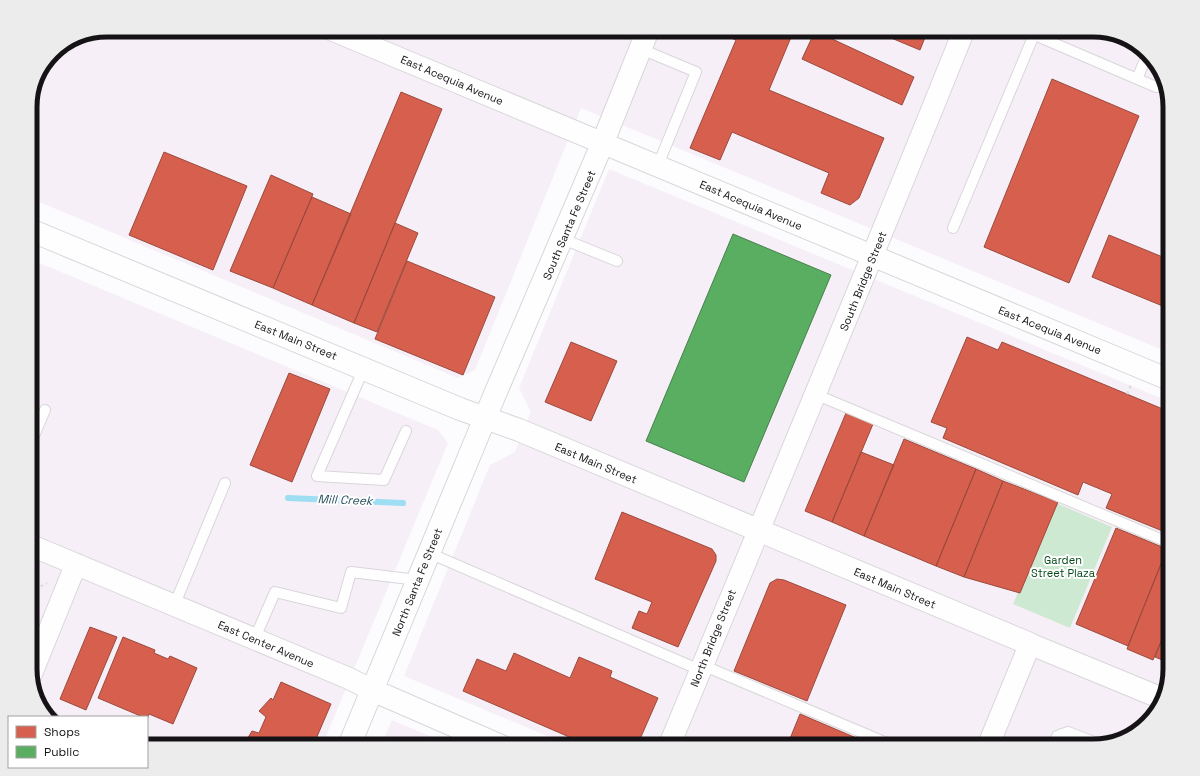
<svg xmlns="http://www.w3.org/2000/svg" width="1200" height="776" font-family="'Space Grotesk',sans-serif">
	<style>
		.built { fill: #f6eff7 }
		.green { fill: #cee9d1 }
		.shops { fill: #d6604d; stroke: #9c493d }
		.public { fill: #5aae61; stroke: #46804b }
		.lines { fill: none; stroke-linecap: round; stroke-linejoin: round }
		.stream { stroke: #9edef2; stroke-width: 6 }
		.service-casing { stroke: #d8d6d9; stroke-width: 12 }
		.minor-casing { stroke: #d8d6d9; stroke-width: 23 }
		.tertiary-casing { stroke: #d8d6d9; stroke-width: 24 }
		.path { stroke: #deddde; stroke-width: 2.5; stroke-dasharray: 3 3; stroke-linecap: butt }
		.service { stroke: #fffeff; stroke-width: 10 }
		.minor { stroke: #fffeff; stroke-width: 21 }
		.tertiary { stroke: #fffeff; stroke-width: 22 }
		.labels { text-anchor: middle; stroke-width: 4; stroke-linejoin: round; paint-order: stroke }
		.street-label { font-size: 11px; fill: #161317; stroke: #fff }
		.park-label { font-size: 11px; fill: #044a19; stroke: #fff }
		.water-label { font-size: 12px; font-style: italic; fill: #28515e; stroke: #fff }
		.rim { fill: none; stroke: #161317; stroke-width: 5 }
	</style>
	<rect width="100%" height="100%" fill="#fcfbfd"/>
	<path class="built" d="M107,30H1093L1136,43L1160,69L1170,107V353L581,108L475,370L458,378L30,198V102L53,52L78,36Z
		M609,169L1170,402V669L1157,711L1131,736L1093,746H571L404,676L490,465L515,452L531,412L519,388Z
		M30,259L438,430L448,443L322,746H147V717H49L40,708L30,674Z
		M392,720L453,746H381Z"/>
	<path class="green" d="M1056,503L1112,527L1070,628L1013,604Z"/>
	<path class="shops" d="M711,30H794L769,90L884,138L859,198L850,205L821,193L829,173L732,132L720,160L690,148L736,40Z
		M872,30H928L920,50Z
		M815,31L914,77L902,105L802,59Z
		M1052,79L1139,116L1069,283L984,247Z
		M401,92L442,109L354,323L312,305Z
		M164,152L247,186L213,270L129,235Z
		M271,175L313,194L273,288L230,271Z
		M312,197L351,214L312,305L273,288Z
		M395,223L418,233L377,332L354,323Z
		M1109,235L1170,260V309L1092,277Z
		M407,261L495,297L463,375L375,339Z
		M967,337L998,350L1002,342L1170,412V534L1106,508L1112,494L1083,482L1078,495L943,438L947,428L931,422Z
		M571,342L617,361L591,421L545,402Z
		M289,373L330,389L292,482L250,465Z
		M846,413L873,424L832,522L805,511Z
		M904,439L976,469L936,566L864,536Z
		M861,452L894,465L864,536L832,522Z
		M976,469L1003,481L964,577L936,566Z
		M1003,481L1058,502L1020,593L964,577Z
		M622,512L712,549L716,555V561L678,647L632,628L639,611L647,614L652,602L595,579Z
		M1116,528L1167,549L1128,646L1076,624Z
		M1167,549L1170,550V620L1153,660L1127,649Z
		M777,579L784,580L846,605L807,701L734,671L770,583Z
		M1170,620V663L1155,657Z
		M90,627L117,637L86,710L60,699Z
		M123,637L155,650L154,653L168,659L170,656L197,668L173,724L149,714L147,719V717H143L98,698Z
		M514,653L570,678L579,657L612,671L610,677L658,698L637,746H590L463,691L477,659L506,671Z
		M281,682L331,704L313,746H243L252,731L259,733L266,717L259,711L271,698L273,700Z
		M800,714L875,746H787Z
		M708,738L728,746H704Z"/>
	<path class="public" d="M733,234L831,275L744,482L646,441Z"/>
	<g class="lines">
		<path class="stream" d="M288,498L403,503"/>
		<g class="service-casing">
			<path id="service" d="M1023,30L1156,87H1165
				M641,49L696,72L658,165
				M1137,79L1147,55
				M953,228L1036,30
				M563,239L617,261
				M364,368L317,476L384,480L406,431
				M817,395L1170,543
				M30,445L45,410
				M429,553L700,670
				M174,606L225,483
				M254,640L275,592L341,608L351,572L418,580
				M702,665L894,746
				M47,715L53,717
				M1053,746L1057,736L1068,732L1099,744"/>
		</g>
		<g class="minor-casing">
			<path id="minor" d="M332,30L1170,380
				M30,545L348,678L372,690
				M31,675L76,564
				M669,746C768,508 868,270 964,30
				M988,746L1030,644L1161,698"/>
		</g>
		<g class="tertiary-casing">
			<path id="tertiary" d="M30,230L460,409L519,430L1030,644
				M372,690L501,746
				M349,746L495,394L603,142L648,30"/>
		</g>
		<path class="path" d="M1127,394L1131,385
			M30,592L47,583"/>
		<use href="#service" class="service"/>
		<use href="#minor" class="minor"/>
		<use href="#tertiary" class="tertiary"/>
	</g>
	<g class="labels">
		<g class="street-label">
			<text transform="translate(452 80) rotate(23)" y="4">East Acequia Avenue</text>
			<text transform="translate(751 205) rotate(23)" y="4">East Acequia Avenue</text>
			<text transform="translate(569 225) rotate(-67)" y="4">South Santa Fe Street</text>
			<text transform="translate(863 281) rotate(-68)" y="4">South Bridge Street</text>
			<text transform="translate(1050 330) rotate(22)" y="4">East Acequia Avenue</text>
			<text transform="translate(296 340) rotate(22)" y="4">East Main Street</text>
			<text transform="translate(596 463) rotate(23)" y="4">East Main Street</text>
			<text transform="translate(417 582) rotate(-68)" y="4">North Santa Fe Street</text>
			<text transform="translate(895 588) rotate(23)" y="4">East Main Street</text>
			<text transform="translate(713 638) rotate(-68)" y="4">North Bridge Street</text>
			<text transform="translate(266 644) rotate(23)" y="4">East Center Avenue</text>
		</g>
		<g class="park-label">
			<text x="1063" y="564">Garden<tspan x="1063" dy="13">Street Plaza</tspan></text>
		</g>
		<g class="water-label">
			<text transform="translate(345 500) rotate(2)" y="4">Mill Creek</text>
		</g>
	</g>
	<path d="M0 0H1200V776H0ZM107 37H1093A70 70 0 0 1 1163 107V669A70 70 0 0 1 1093 739H107A70 70 0 0 1 37 669V107A70 70 0 0 1 107 37Z" fill="#ececec" fill-rule="evenodd"/>
	<path class="rim" d="M107 37H1093A70 70 0 0 1 1163 107V669A70 70 0 0 1 1093 739H107A70 70 0 0 1 37 669V107A70 70 0 0 1 107 37Z"/>
	<rect x="8" y="716" width="140" height="52" fill="#ffffff" stroke="#a2a1a2"/>
	<rect x="16" y="726" width="20" height="12" fill="#d6604d" stroke="#a2a1a2"/>
	<text x="44" y="736" font-size="12" fill="#161317">Shops</text>
	<rect x="16" y="746" width="20" height="12" fill="#5aae61" stroke="#a2a1a2"/>
	<text x="44" y="756" font-size="12" fill="#161317">Public</text>
</svg>
